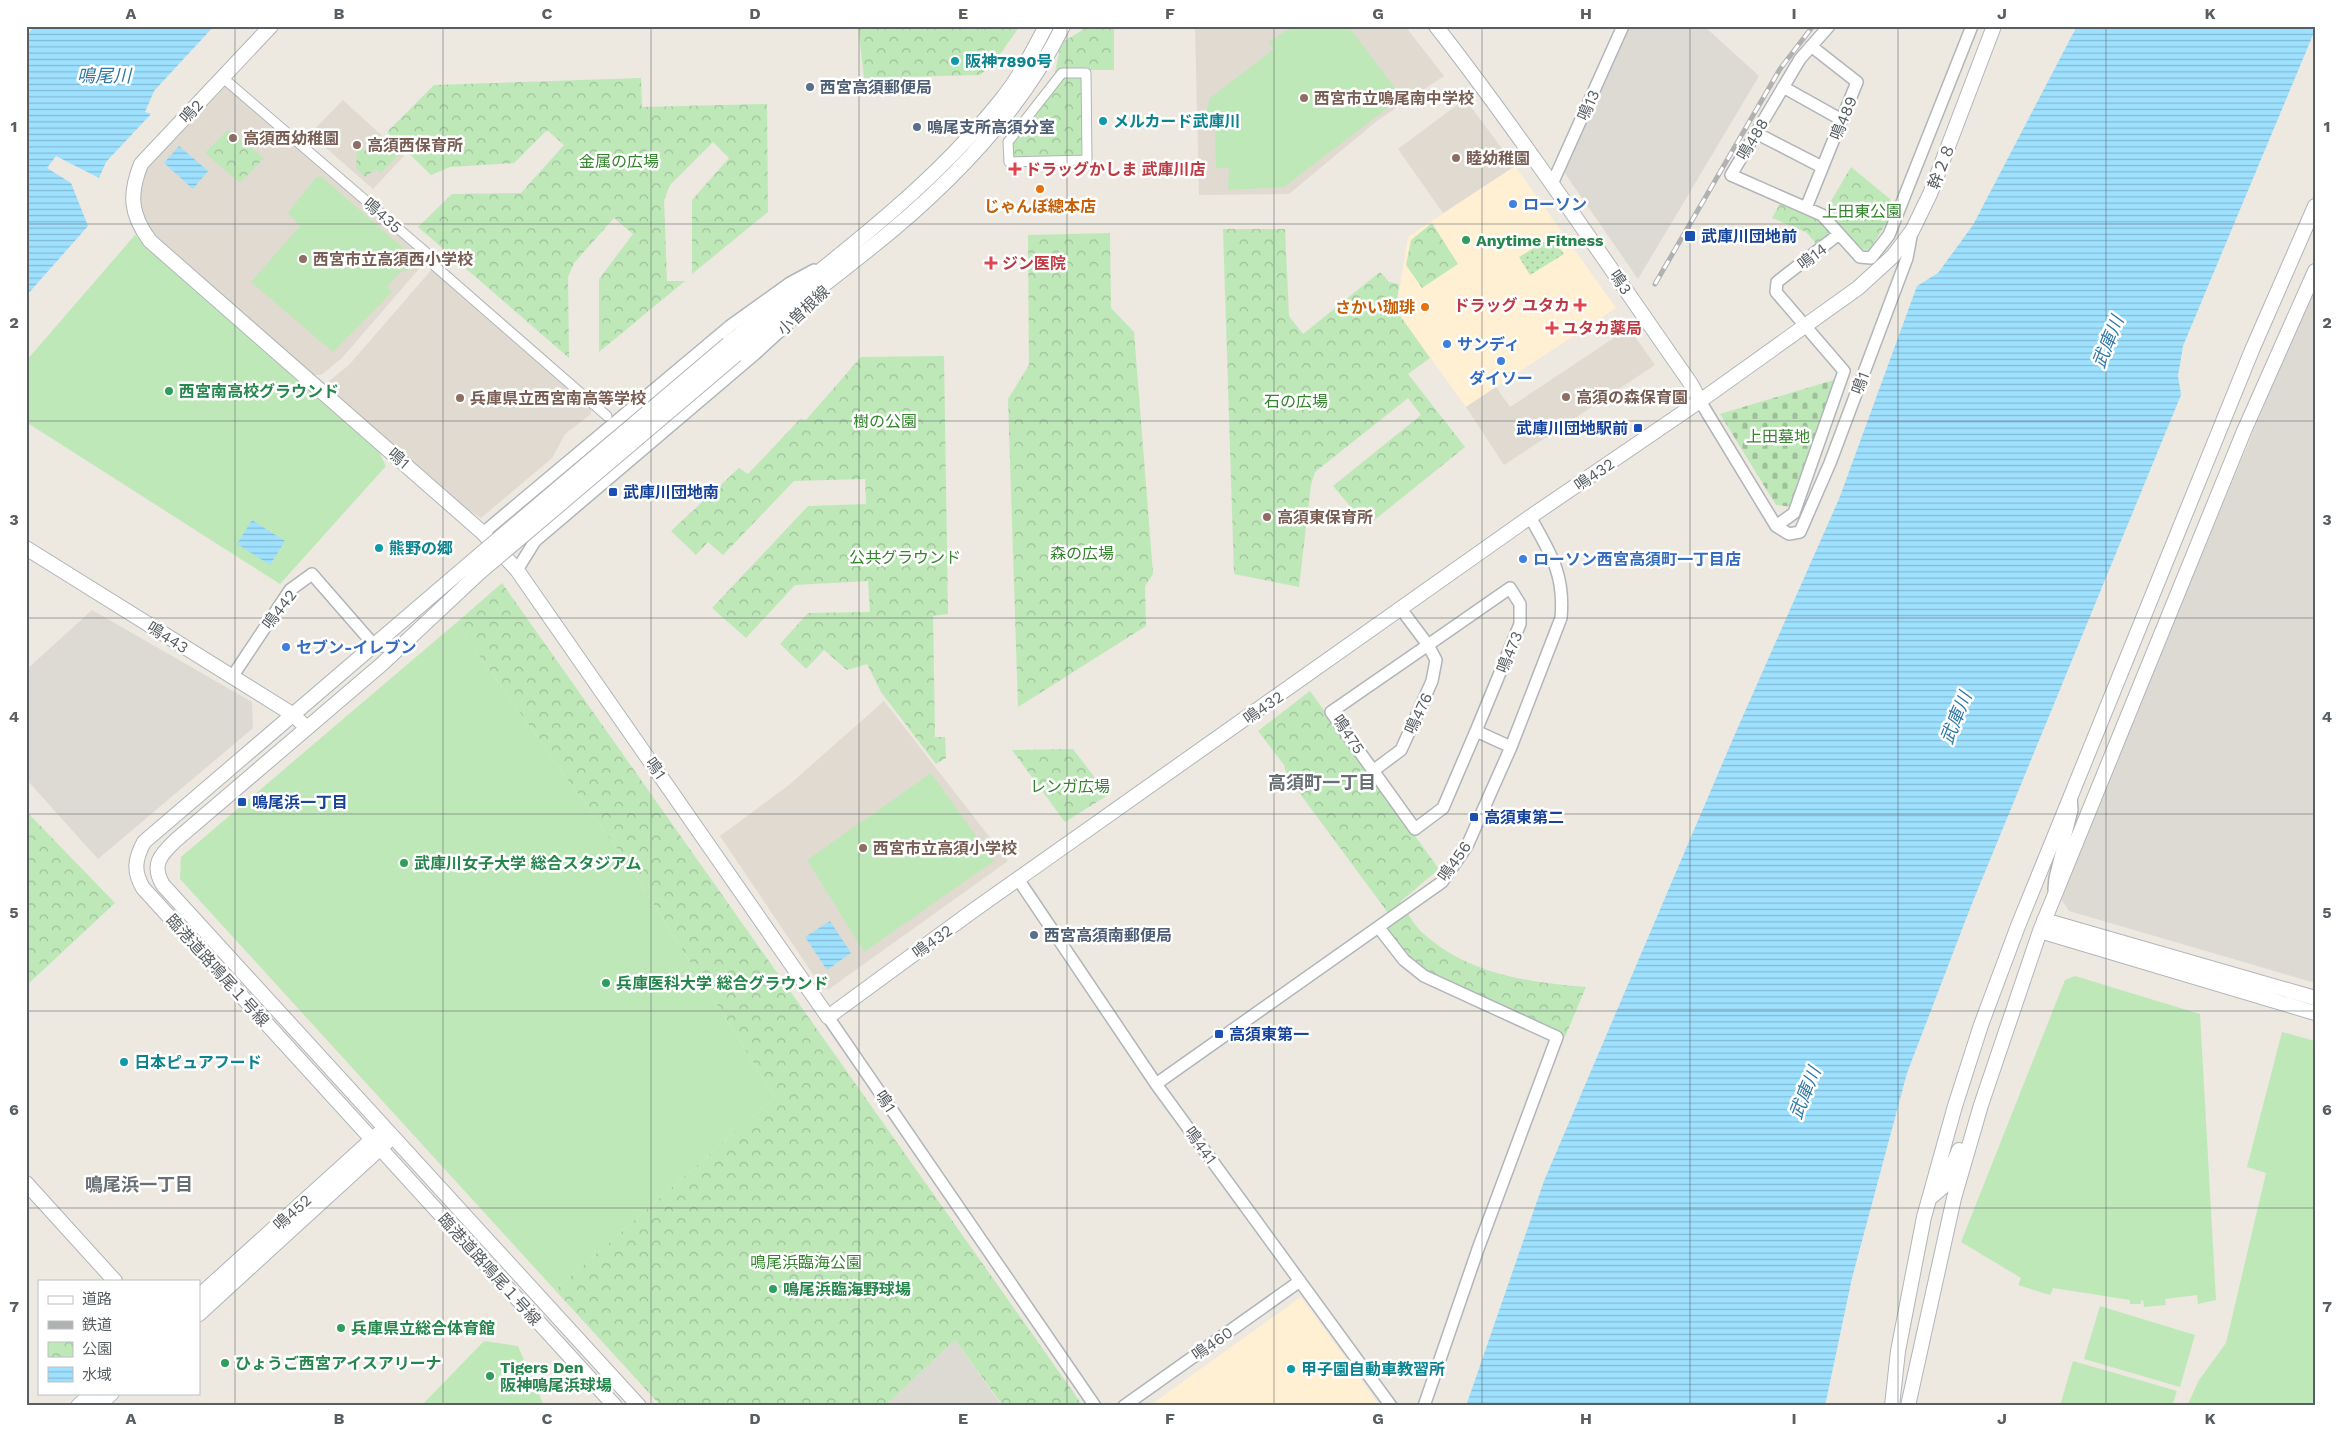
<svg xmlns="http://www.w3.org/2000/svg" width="2341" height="1432" font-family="'Work Sans','Noto Sans JP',sans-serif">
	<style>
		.commercial { fill: #ffefd3 }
		.industrial { fill: #dddad4 }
		.education { fill: #e0dad0 }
		.grass { fill: #bfe8b9 }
		.cemetery { fill: url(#cemetery-stones) }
		.park { fill: url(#park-crowns) }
		.garden { fill: url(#garden-dots) }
		.water { fill: url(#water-rules) }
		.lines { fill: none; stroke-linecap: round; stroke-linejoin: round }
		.pedestrian-casing { stroke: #b1b5b9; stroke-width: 11 }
		.minor-casing { stroke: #b1b5b9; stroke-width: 14 }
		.tertiary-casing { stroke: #b1b5b9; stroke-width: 16 }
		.pedestrian { stroke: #fff; stroke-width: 9 }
		.minor { stroke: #fff; stroke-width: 11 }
		.tertiary { stroke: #fff; stroke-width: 14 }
		.rail-casing { stroke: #b0b1b2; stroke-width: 5 }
		.rail { stroke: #fff; stroke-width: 3; stroke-dasharray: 9; stroke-linecap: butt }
		.tertiary-bridge-casing { stroke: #b1b5b9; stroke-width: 16; stroke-linecap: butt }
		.tertiary-bridge { stroke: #fff; stroke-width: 14 }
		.grid { fill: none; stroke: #595e62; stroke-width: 1; stroke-opacity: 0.55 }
		.culture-dot { fill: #0f9aa8; stroke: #fff; stroke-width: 2 }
		.service-dot { fill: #5c6f8a; stroke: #fff; stroke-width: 2 }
		.education-dot { fill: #8d6e63; stroke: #fff; stroke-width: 2 }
		.health-dot { fill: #e0444e; stroke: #fff; stroke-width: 2 }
		.food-dot { fill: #e8710a; stroke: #fff; stroke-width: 2 }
		.shop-dot { fill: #3f7fe0; stroke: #fff; stroke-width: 2 }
		.transit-dot { fill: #1a4fb4; stroke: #fff; stroke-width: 2 }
		.leisure-dot { fill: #2e9e5b; stroke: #fff; stroke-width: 2 }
		.labels { text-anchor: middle; stroke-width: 5; stroke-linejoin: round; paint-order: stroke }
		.culture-label { font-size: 16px; font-weight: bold; fill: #0d838f; stroke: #fff; text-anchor: start }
		.service-label { font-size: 16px; font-weight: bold; fill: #4e5e75; stroke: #fff; text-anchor: start }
		.education-label { font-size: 16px; font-weight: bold; fill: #785e54; stroke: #fff; text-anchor: start }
		.street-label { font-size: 16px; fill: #595e62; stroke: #fff }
		.park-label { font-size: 16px; fill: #34852d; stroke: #fff }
		.health-label { font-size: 16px; font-weight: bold; fill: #be3a42; stroke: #fff; text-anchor: start }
		.shop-label { font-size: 16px; font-weight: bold; fill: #366cbe; stroke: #fff; text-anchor: start }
		.food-label { font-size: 16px; font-weight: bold; fill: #c56008; stroke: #fff }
		.transit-label { font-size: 16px; font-weight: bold; fill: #164399; stroke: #fff; text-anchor: start }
		.leisure-label { font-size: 16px; font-weight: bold; fill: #27864d; stroke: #fff; text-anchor: start }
		.water-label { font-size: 18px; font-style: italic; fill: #2f79a7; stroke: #fff }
		.neighbourhood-label { font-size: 18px; font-weight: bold; fill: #697074; stroke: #fff }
		.neatline { fill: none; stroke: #595e62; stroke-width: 2 }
		.grid-label { font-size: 16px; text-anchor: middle; font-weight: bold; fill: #595e62 }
	</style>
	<defs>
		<pattern id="cemetery-stones" width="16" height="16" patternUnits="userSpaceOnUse" patternTransform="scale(1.25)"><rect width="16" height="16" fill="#bfe8b9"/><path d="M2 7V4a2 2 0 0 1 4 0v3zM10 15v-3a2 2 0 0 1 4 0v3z" fill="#9ebf9a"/></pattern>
		<pattern id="park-crowns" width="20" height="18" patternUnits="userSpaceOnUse" patternTransform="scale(1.25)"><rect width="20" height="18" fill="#bfe8b9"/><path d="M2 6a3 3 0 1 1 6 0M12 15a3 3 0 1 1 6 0" fill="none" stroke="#9ebf9a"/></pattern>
		<pattern id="garden-dots" width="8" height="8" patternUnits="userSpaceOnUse" patternTransform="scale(1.25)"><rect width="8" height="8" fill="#bfe8b9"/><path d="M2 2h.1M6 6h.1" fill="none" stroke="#9ebf9a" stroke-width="1.8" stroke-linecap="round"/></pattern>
		<pattern id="water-rules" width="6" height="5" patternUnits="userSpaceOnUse" patternTransform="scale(1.25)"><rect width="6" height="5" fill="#9ee1ff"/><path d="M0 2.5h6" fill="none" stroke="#84bad2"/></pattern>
	</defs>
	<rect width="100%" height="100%" fill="#ede8e0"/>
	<path class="commercial" d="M1515,166L1616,308L1466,407L1396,310L1408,237Z
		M1301,1297L1380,1406H1149Z"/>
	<path class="industrial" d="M1627,26H1704L1759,76L1638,279L1564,172Z
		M2315,284V983L2069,911L2059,896Z
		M92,610L252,702L253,728L98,859L26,779V670Z
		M955,1340L1002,1406H885Z"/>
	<path class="education" d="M1195,26H1405L1444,76L1378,120L1289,194L1199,195Z
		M227,85L424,255V263L342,358L321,375H313L153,234L142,215L139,199L141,180L149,163L220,86Z
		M1465,99L1515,166L1443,213L1398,149Z
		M343,100L404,156L373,189L310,134Z
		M433,268L591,408V414L565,434L552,458L481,518L457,502L328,388V382L349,365Z
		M1629,328L1655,365L1504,465L1466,407L1496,387L1510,407Z
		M884,701L1008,861L829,989H823L720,836L789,785Z"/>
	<path class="grass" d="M1293,26H1348L1402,97L1284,187L1228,190L1229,168H1216L1215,129L1205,116L1210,98L1274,49L1269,42Z
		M316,177H322L417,260L406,272L403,270L387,286L392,292L333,352L251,282L300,226L288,213Z
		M135,235L378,450L386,466L280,584L26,422V361Z
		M456,623L631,868L775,1097L555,1290L180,879L181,857Z
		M931,773L994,861L864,952L807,860Z
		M2075,976L2200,1014L2216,1300L2198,1304L2197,1295L2165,1299L2166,1305L2144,1307L2143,1300L2141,1301V1304H2130V1300L2053,1288L2050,1295L2018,1285L2021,1278L1961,1242L2065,980Z
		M2282,1032L2315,1041V1406H2187L2199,1380L2226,1343L2266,1173L2247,1167Z
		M2100,1306L2195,1335L2180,1387L2084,1359Z
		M484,1341L518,1346L544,1406H421Z
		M2073,1361L2177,1391L2172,1406H2060Z"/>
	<path class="cemetery" d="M1837,379L1793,507L1776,505L1720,414Z"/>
	<path class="park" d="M858,26H1020L993,64L980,75L864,78Z
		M1084,26H1114V70H1084L1087,159L1005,160V140L1055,73L1061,43L1081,31Z
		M641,78L642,107L767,104L768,212L692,274V200L729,158L713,142L670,185L664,200L667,281H685L599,352V279L633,234L614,218L574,263L568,277L569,358L418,227L452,194L521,193L564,145L547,130L514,163L450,167L431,175L387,132L434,85Z
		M228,130L264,158L240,183L205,153Z
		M381,140L397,156L381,173L376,169L365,177L356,168L357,150L371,149Z
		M1851,167L1890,199L1892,214L1869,250L1861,249L1825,211Z
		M1781,202L1821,218L1834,233L1818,246L1806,232L1772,218Z
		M1432,223L1458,264L1422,288L1406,265L1411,240Z
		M1223,229H1285L1289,316L1303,334L1380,272L1389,282L1399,284L1396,310L1430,358L1408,374L1465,447L1367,526L1333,486L1421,415L1408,398L1315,472L1311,485L1299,587L1234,574Z
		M1110,233L1111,308L1134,332L1153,574L1145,586L1146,626L1018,707L1008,399L1029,365L1028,235Z
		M944,356L948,614L933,616L935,737H945L946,758L936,764L881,692L867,664L847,670L824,650L806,669L780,644L808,613L870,612L868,581L795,585L746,638L712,608L808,506L866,504L865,479L794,481L723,555L708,542L696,555L671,531L739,468L748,474L800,419L806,420L861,357Z
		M502,583L1083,1406H1003L955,1340L885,1406H661L555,1290L775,1097L631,868L456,623Z
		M1310,691L1439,869L1400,902C1408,913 1415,927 1425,935C1469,974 1531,983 1586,987L1565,1037L1423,972L1406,958L1379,921L1388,913L1287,776L1284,765L1258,731Z
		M1073,749L1108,795L1065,822L1012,750Z
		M26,811L115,903L26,986Z"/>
	<path class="garden" d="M1552,237L1564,254L1530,275L1519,257Z"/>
	<path class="water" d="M35,26H214L154,91L145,112L151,114L106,162L99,178L56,156L47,168L71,183L88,226L26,296V30L28,33Z
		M2077,26H2315V30L2183,346L2178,376L2181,395L1971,906L1907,1073L1852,1278L1825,1406H1466L1544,1181L1735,734L1839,499L1917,286L1938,273L1973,225Z
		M179,146L208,171L193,189L164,163Z
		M252,520L285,541L270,565L237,544Z
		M830,921L851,953L827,970L805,937Z"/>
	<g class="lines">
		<g class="pedestrian-casing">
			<path id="pedestrian" d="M1062,73H1086L1087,160L1009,162L1008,142Z
				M222,77L429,255L435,266L607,416"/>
		</g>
		<g class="minor-casing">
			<path id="minor" d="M1829,26L1800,59L1731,175L1822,215L1860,257L1871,258L1889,235L1972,26
				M1783,87L1842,120
				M1756,133L1822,167
				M1552,184L1623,26
				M1806,208L1857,82L1811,46
				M1700,401L1776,526L1789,534L1800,532L1830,463L1907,258L1912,231
				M1776,526L1794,513L1844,371L1776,292L1777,282L1839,234
				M483,533L730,326L790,283L814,270
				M517,570L535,541L755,354L816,298
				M1401,609L1428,645L1510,588L1520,604V624L1476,731L1511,747
				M232,677L290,590L312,574L374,645L399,648
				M1374,770L1401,750L1432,681L1436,660L1428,645L1331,712L1415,829L1443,808L1476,731
				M1018,879L1156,1084L1391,1406
				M2054,889L2055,878L2072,810L2071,797
				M1379,928L1404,960L1424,976L1557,1037L1478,1249L1424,1406
				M828,1017L1095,1406
				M1156,1084L1442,882L1467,846L1511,747L1561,618C1565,575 1551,554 1530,517
				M1124,1406L1300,1281"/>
		</g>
		<g class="tertiary-casing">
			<path id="tertiary" d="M271,26L141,164C129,194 130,214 150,241L483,533L517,570L828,1017L974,910L1530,517L1700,401L1858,288L1893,256L1912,231L1930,194L1994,26
				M1436,26C1526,142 1607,264 1691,384L1700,401
				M2315,271L2244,431L2040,931L2315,1013
				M728,344C822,268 925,195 1001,100C1019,78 1033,51 1046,26
				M736,355C775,321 817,291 858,258C938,196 1018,118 1063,26
				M26,548L292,714L307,728
				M470,563L144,842C135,859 133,871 143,888L615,1406
				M479,573L382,664L176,840C160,855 151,865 163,885L639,1406
				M2044,920L2315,998
				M26,1183L115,1281
				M1929,1199L1944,1186L1959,1150
				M199,1296L378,1134
				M199,1314L387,1142
				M78,1406L92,1393
				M98,1406L112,1393
				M1892,1406L1898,1351L1924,1217L1955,1106L1981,1025L2018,926L2252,350L2315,206
				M1908,1406L1954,1198L1981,1105L2040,931"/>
		</g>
		<use href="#pedestrian" class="pedestrian"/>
		<use href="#minor" class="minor"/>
		<use href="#tertiary" class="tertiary"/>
		<g class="rail-casing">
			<path id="rail" d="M1655,284L1780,69L1813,26"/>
		</g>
		<use href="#rail" class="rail"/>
		<g class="tertiary-bridge-casing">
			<path id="tertiary-bridge" d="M470,563L728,344
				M479,573L736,355"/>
		</g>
		<use href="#tertiary-bridge" class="tertiary-bridge"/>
	</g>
	<path class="grid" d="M235,26V1406M443,26V1406M651,26V1406M859,26V1406M1067,26V1406M1274,26V1406M1482,26V1406M1690,26V1406M1898,26V1406M2106,26V1406M26,224H2315M26,421H2315M26,618H2315M26,814H2315M26,1011H2315M26,1208H2315"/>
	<g class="culture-dot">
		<circle cx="955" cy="61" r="5"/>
		<circle cx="1103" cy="121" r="5"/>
		<circle cx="379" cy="548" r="5"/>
		<circle cx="124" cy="1062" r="5"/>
		<circle cx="1291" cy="1369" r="5"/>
	</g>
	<g class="service-dot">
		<circle cx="810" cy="87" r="5"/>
		<circle cx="917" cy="127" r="5"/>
		<circle cx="1034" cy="935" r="5"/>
	</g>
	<g class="education-dot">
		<circle cx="1304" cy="98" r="5"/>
		<circle cx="233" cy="138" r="5"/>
		<circle cx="357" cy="145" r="5"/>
		<circle cx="1456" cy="158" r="5"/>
		<circle cx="303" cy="259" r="5"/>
		<circle cx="1566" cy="397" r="5"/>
		<circle cx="460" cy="398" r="5"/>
		<circle cx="1267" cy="517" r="5"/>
		<circle cx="863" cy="848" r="5"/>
	</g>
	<g class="health-dot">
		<path d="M1012.5 161.5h5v5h5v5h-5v5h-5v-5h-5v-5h5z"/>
		<path d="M988.5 255.5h5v5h5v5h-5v5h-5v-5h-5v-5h5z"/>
		<path d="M1577.5 297.5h5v5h5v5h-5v5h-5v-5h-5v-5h5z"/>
		<path d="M1549.5 320.5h5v5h5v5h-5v5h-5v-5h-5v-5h5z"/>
	</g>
	<g class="food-dot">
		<circle cx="1040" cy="189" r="5"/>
		<circle cx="1425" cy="307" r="5"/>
	</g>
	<g class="shop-dot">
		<circle cx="1513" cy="204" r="5"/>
		<circle cx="1447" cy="344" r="5"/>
		<circle cx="1501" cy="361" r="5"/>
		<circle cx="1523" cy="559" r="5"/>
		<circle cx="286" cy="647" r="5"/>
	</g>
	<g class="transit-dot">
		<rect x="1684" y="230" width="12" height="12" rx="2.5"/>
		<rect x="1633" y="423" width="10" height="10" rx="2.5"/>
		<rect x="608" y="487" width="10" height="10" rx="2.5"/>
		<rect x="237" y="797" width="10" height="10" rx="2.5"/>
		<rect x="1469" y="812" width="10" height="10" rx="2.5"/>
		<rect x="1214" y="1029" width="10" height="10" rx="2.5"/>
	</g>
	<g class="leisure-dot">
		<circle cx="1466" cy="240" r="5"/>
		<circle cx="169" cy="391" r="5"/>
		<circle cx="404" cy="863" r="5"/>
		<circle cx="606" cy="983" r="5"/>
		<circle cx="773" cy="1289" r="5"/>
		<circle cx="341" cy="1328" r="5"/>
		<circle cx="225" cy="1363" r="5"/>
		<circle cx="490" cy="1376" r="5"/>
	</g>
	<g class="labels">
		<g class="culture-label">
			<text x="965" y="67">阪神7890号</text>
			<text x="1113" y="127">メルカード武庫川</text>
			<text x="389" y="554">熊野の郷</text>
			<text x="134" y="1068">日本ピュアフード</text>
			<text x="1301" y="1375">甲子園自動車教習所</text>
		</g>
		<g class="service-label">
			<text x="820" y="93">西宮高須郵便局</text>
			<text x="927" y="133">鳴尾支所高須分室</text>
			<text x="1044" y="941">西宮高須南郵便局</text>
		</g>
		<g class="education-label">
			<text x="1314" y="104">西宮市立鳴尾南中学校</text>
			<text x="243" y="144">高須西幼稚園</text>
			<text x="367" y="151">高須西保育所</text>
			<text x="1466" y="164">睦幼稚園</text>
			<text x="313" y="265">西宮市立高須西小学校</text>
			<text x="1576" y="403">高須の森保育園</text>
			<text x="470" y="404">兵庫県立西宮南高等学校</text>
			<text x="1277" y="523">高須東保育所</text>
			<text x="873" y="854">西宮市立高須小学校</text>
		</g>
		<g class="street-label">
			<text transform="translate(1588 105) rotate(-66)" y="6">鳴13</text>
			<text transform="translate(191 111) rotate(-47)" y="6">鳴2</text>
			<text transform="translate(1843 118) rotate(-68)" y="6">鳴489</text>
			<text transform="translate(1752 139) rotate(-59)" y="6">鳴488</text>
			<text transform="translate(1941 166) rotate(-69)" y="6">幹２８</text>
			<text transform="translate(383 215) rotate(41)" y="6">鳴435</text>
			<text transform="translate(1812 256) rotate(-37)" y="6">鳴14</text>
			<text transform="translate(1621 282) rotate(56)" y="6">鳴3</text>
			<text transform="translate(803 310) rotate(-43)" y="6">小曽根線</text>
			<text transform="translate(1860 383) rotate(-69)" y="6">鳴1</text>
			<text transform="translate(399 458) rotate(41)" y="6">鳴1</text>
			<text transform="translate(1594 474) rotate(-34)" y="6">鳴432</text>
			<text transform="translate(279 609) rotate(-53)" y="6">鳴442</text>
			<text transform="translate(168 637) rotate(32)" y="6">鳴443</text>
			<text transform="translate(1509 652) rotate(-68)" y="6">鳴473</text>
			<text transform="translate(1263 707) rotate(-35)" y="6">鳴432</text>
			<text transform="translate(1418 713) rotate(-65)" y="6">鳴476</text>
			<text transform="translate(1349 734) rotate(56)" y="6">鳴475</text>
			<text transform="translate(656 768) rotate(55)" y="6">鳴1</text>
			<text transform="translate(1454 861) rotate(-55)" y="6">鳴456</text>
			<text transform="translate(932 941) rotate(-36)" y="6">鳴432</text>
			<text transform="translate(218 970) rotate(48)" y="6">臨港道路鳴尾１号線</text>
			<text transform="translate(886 1101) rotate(56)" y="6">鳴1</text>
			<text transform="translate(1201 1145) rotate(54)" y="6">鳴441</text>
			<text transform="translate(292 1212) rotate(-42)" y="6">鳴452</text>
			<text transform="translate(490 1269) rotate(48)" y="6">臨港道路鳴尾１号線</text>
			<text transform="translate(1212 1343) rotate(-35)" y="6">鳴460</text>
		</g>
		<g class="park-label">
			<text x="619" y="167">金属の広場</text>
			<text x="1862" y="217">上田東公園</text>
			<text x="1296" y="407">石の広場</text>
			<text x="885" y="427">樹の公園</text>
			<text x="1778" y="442">上田墓地</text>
			<text x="1082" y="559">森の広場</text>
			<text x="905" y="563">公共グラウンド</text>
			<text x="1070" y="792">レンガ広場</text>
			<text x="806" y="1268">鳴尾浜臨海公園</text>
		</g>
		<g class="health-label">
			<text x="1025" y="175">ドラッグかしま 武庫川店</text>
			<text x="1002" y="269">ジン医院</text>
			<text x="1570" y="311" text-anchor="end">ドラッグ ユタカ</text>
			<text x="1562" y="334">ユタカ薬局</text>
		</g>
		<g class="shop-label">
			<text x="1523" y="210">ローソン</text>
			<text x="1457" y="350">サンディ</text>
			<text x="1501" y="384" text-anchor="middle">ダイソー</text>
			<text x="1533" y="565">ローソン西宮高須町一丁目店</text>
			<text x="296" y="653">セブン-イレブン</text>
		</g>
		<g class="food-label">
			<text x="1040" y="212">じゃんぼ總本店</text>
			<text x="1415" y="313" text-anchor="end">さかい珈琲</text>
		</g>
		<g class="transit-label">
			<text x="1701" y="242">武庫川団地前</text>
			<text x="1628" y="434" text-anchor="end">武庫川団地駅前</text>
			<text x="623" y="498">武庫川団地南</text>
			<text x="252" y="808">鳴尾浜一丁目</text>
			<text x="1484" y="823">高須東第二</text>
			<text x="1229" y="1040">高須東第一</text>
		</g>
		<g class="leisure-label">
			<text x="1476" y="246">Anytime Fitness</text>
			<text x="179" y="397">西宮南高校グラウンド</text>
			<text x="414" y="869">武庫川女子大学 総合スタジアム</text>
			<text x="616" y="989">兵庫医科大学 総合グラウンド</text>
			<text x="783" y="1295">鳴尾浜臨海野球場</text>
			<text x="351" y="1334">兵庫県立総合体育館</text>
			<text x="235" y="1369">ひょうご西宮アイスアリーナ</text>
			<text x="500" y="1373">Tigers Den<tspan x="500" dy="18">阪神鳴尾浜球場</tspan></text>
		</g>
		<g class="water-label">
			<text x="104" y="82">鳴尾川</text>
			<text transform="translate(2108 342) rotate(-68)" y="6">武庫川</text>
			<text transform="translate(1956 718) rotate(-68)" y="6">武庫川</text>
			<text transform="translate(1805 1093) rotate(-68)" y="6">武庫川</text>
		</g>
		<g class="neighbourhood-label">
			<text x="1322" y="789">高須町一丁目</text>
			<text x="139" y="1191">鳴尾浜一丁目</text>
		</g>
	</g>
	<rect width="2341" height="1432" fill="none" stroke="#ffffff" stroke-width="55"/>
	<rect x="38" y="1280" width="162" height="115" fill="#ffffff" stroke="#bdbfc0"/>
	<rect x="48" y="1296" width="25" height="8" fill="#ffffff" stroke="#bdbfc0"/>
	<text x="82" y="1304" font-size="15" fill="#595e62">道路</text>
	<rect x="48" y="1321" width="25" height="8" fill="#b0b1b2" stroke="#bdbfc0"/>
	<text x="82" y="1330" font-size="15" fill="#595e62">鉄道</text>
	<rect x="48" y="1342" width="25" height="15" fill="url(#park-crowns)" stroke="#bdbfc0"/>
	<text x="82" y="1354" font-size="15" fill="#595e62">公園</text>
	<rect x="48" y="1367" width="25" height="15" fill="url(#water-rules)" stroke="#bdbfc0"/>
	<text x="82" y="1380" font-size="15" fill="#595e62">水域</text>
	<rect x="28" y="28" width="2286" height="1376" class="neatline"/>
	<g class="grid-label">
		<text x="131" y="19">A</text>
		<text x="339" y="19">B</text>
		<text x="547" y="19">C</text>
		<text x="755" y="19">D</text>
		<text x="963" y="19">E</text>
		<text x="1170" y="19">F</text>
		<text x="1378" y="19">G</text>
		<text x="1586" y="19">H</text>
		<text x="1794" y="19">I</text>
		<text x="2002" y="19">J</text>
		<text x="2210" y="19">K</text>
		<text x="14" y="132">1</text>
		<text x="2327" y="132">1</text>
		<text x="14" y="328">2</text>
		<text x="2327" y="328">2</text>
		<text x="14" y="525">3</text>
		<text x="2327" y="525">3</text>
		<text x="14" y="722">4</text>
		<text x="2327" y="722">4</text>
		<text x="14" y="918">5</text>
		<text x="2327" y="918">5</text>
		<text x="14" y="1115">6</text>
		<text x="2327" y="1115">6</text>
		<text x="14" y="1312">7</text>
		<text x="2327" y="1312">7</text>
		<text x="131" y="1424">A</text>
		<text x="339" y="1424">B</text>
		<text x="547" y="1424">C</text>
		<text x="755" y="1424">D</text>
		<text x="963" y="1424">E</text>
		<text x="1170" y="1424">F</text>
		<text x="1378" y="1424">G</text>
		<text x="1586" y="1424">H</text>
		<text x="1794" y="1424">I</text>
		<text x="2002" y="1424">J</text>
		<text x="2210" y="1424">K</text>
	</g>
</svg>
